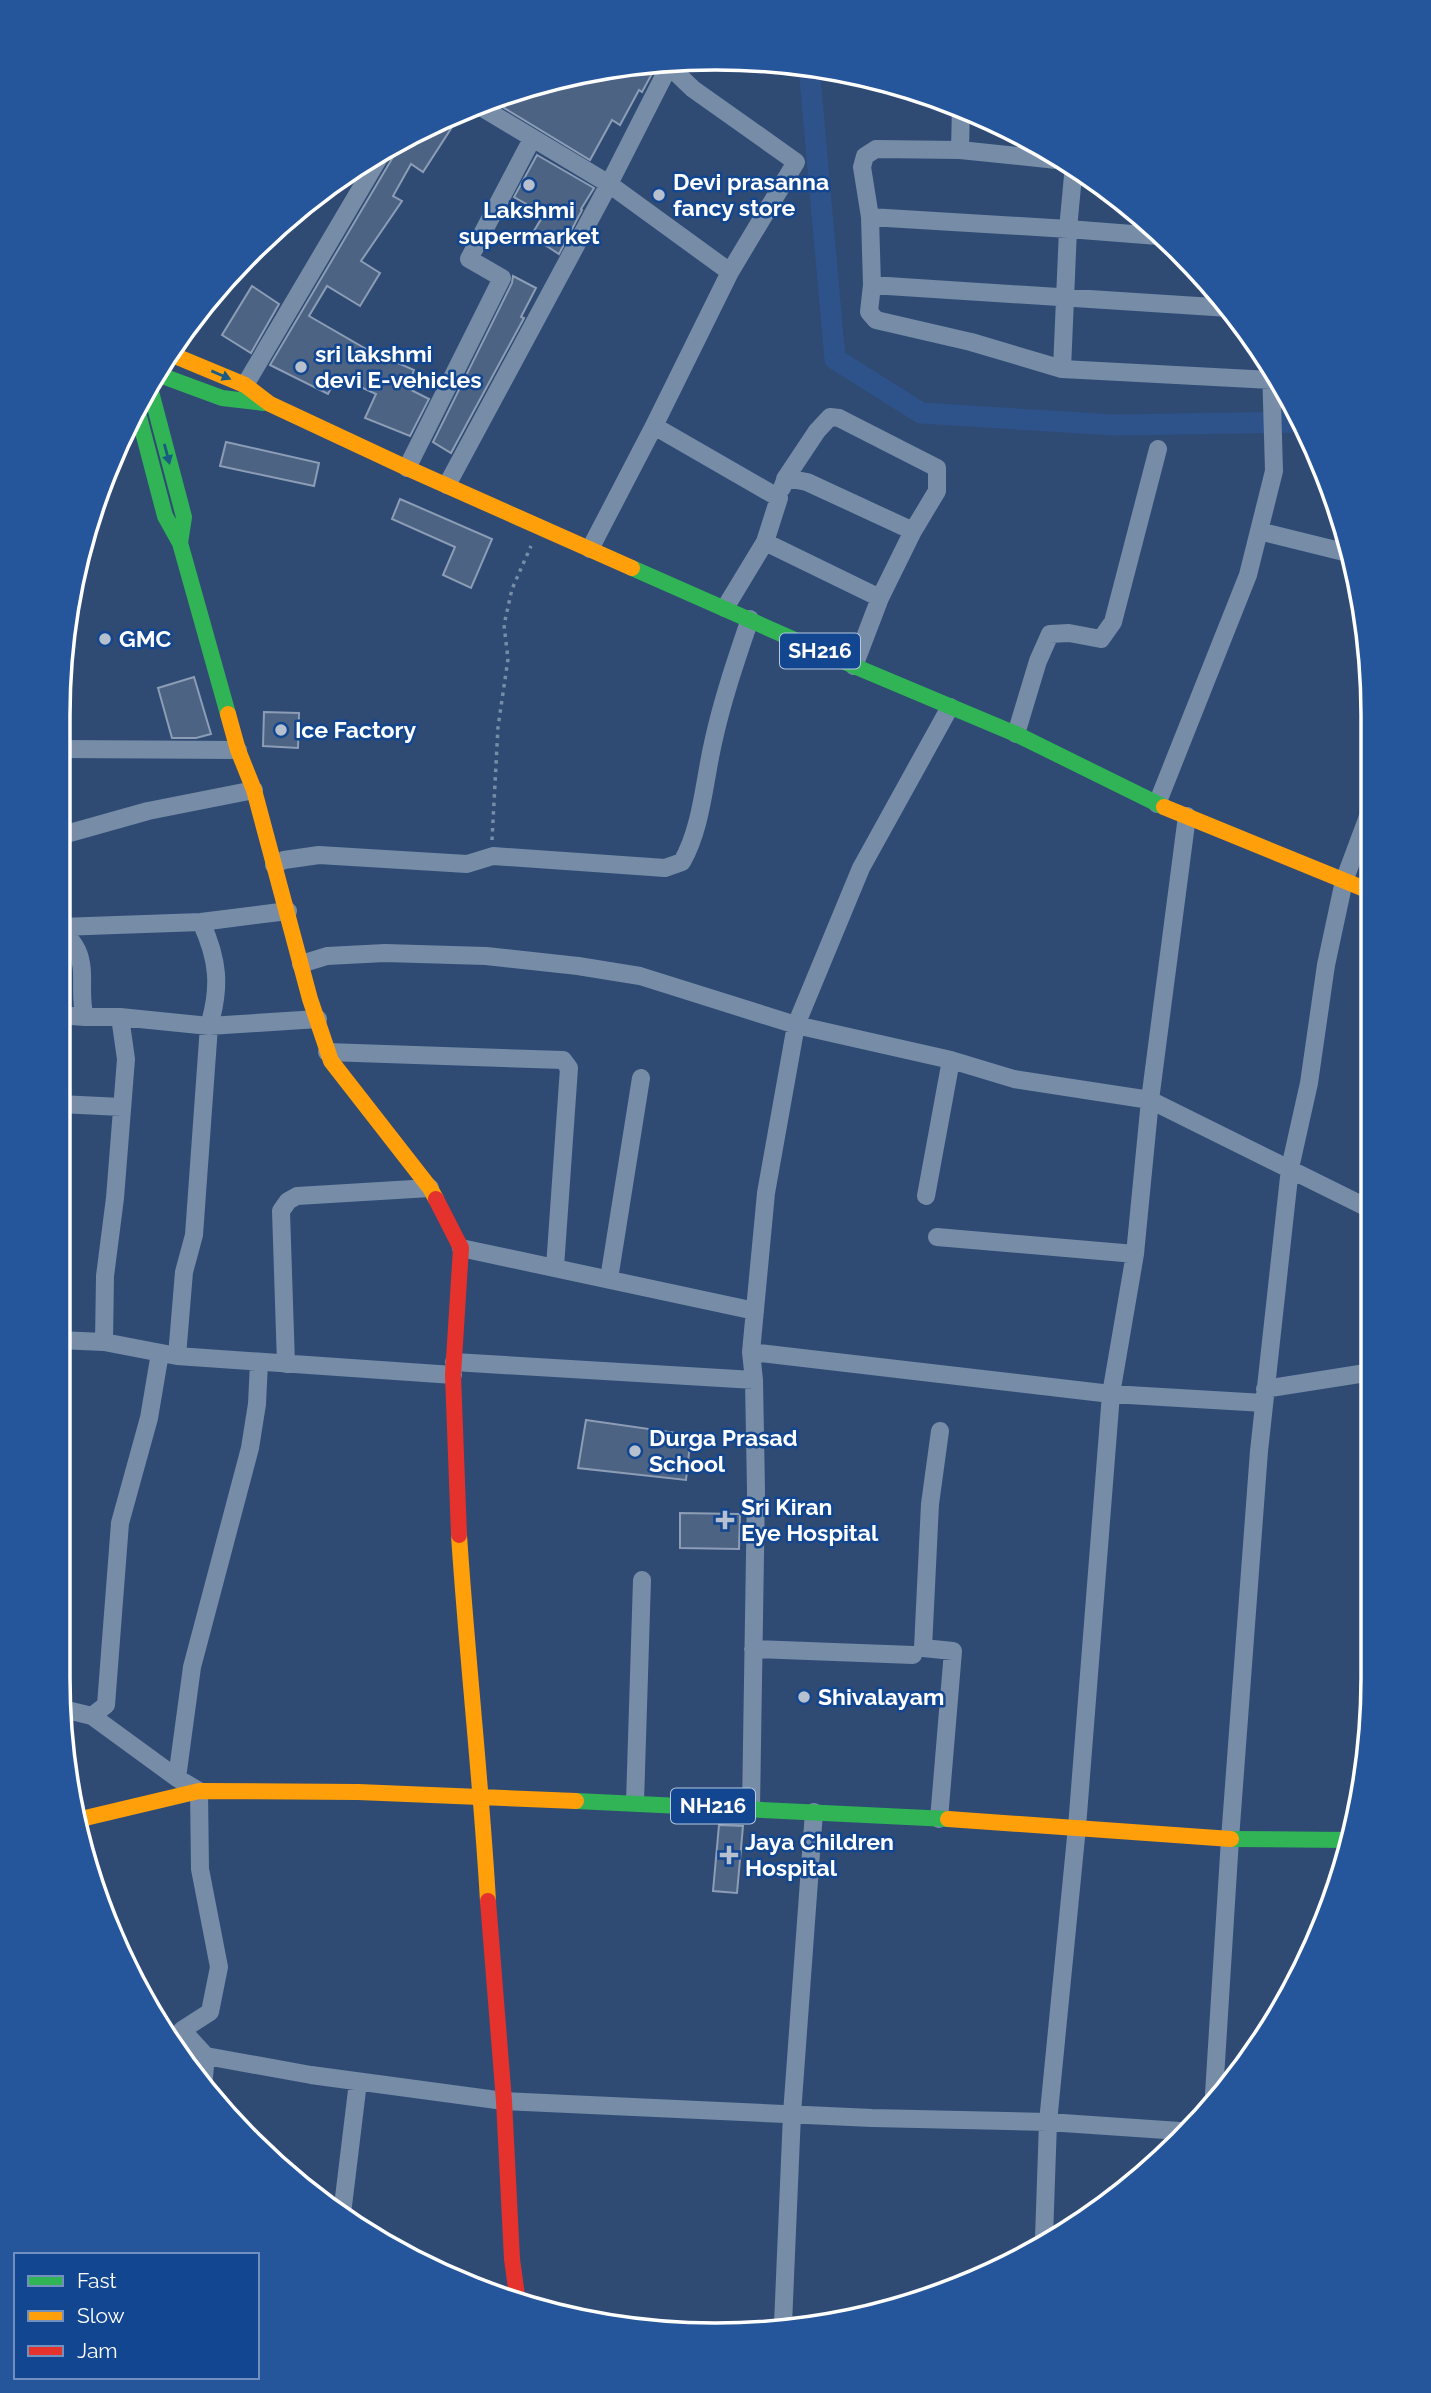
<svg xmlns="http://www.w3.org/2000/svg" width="1431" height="2393" font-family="Raleway,sans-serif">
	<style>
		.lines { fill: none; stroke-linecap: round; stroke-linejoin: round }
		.canal { stroke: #2e538a; stroke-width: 21 }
		.building { fill: #4c6384; stroke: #8c9db5; stroke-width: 2 }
		.path { stroke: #768ca7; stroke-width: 3.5; stroke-dasharray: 3.5 5; stroke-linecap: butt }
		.street { stroke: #768ca7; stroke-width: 18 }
		.fast { stroke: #30b455; stroke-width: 16 }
		.slow { stroke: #ff9f0a; stroke-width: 16 }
		.jam { stroke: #e5322d; stroke-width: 16 }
		.oneway { fill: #185c85 }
		.poi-dot { fill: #b6c0ce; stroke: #124691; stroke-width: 2.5 }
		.labels { text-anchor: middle; stroke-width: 5; stroke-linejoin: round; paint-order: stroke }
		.shield { fill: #124691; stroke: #b8c8de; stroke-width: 2 }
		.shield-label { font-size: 21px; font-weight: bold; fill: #fff }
		.poi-label { font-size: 23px; font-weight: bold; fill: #fff; stroke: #124691; text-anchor: start }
		.rim { fill: none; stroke: #fff; stroke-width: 3.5 }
	</style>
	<rect width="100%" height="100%" fill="#2f4b74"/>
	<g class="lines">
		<path class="canal" d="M809,67L835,359L921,413L1114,425L1300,422"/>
	</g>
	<path class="building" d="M652,64L654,70L642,92L639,90L620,125L612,120L590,160L491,100L588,70Z
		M465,107L423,172L411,164L393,196L402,201L361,261L380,273L360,306L327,286L309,316L368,350L414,370L407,388L429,399L410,436L365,418L376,394L337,376L328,394L270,365L393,157V146Z
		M537,155L594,188L581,209L582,210L559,254L531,236L544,214L514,197Z
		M513,276L536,288L521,317L524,318L451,453L433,442L512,283Z
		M252,286L279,304L251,353L222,335Z
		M226,442L319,463L314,486L220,466Z
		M400,499L492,539L471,588L443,575L455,547L392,519Z
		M194,677L211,734L196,738H172L158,688Z
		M264,712L299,713L298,748L263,746Z
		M586,1420L691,1435L686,1480L578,1468Z
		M680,1513L740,1514L739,1549L680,1548Z
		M719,1825L743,1826L737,1893L713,1891Z"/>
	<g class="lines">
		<path class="path" d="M492,840L498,727L508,659L504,625L512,589L531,546"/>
		<path class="street" d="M671,62L669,66L693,89L796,162L730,272
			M961,106L960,150L1066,161
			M1074,165L1068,229L1158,236
			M870,217L862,167L865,156L876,149L960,150
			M872,285L869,312L876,320L971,342L1062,369
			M1229,308L872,285L870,217L1068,229L1062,369L1271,380
			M245,385L383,151
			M654,426L779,498L765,542L725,608
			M407,468L502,278L469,259L532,139
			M785,479L817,431L830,417L839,418L937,468V491L913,531
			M447,485L609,184L476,104
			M782,488L786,478L807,482L913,531L880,598
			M1259,531L1352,554
			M765,542L880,598L854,666
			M590,549L654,426L730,272L609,184L669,66L663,63
			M1016,734L1038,661L1050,634L1069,633L1101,639L1113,622L1158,449
			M59,749L238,750
			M1157,804L1248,575L1274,471L1271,367
			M59,836L148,811L254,790
			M274,865L284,860L319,855L467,864L493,856L665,868L682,862C702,826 704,782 713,743C722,701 736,660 750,619
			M201,922C218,959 221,986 209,1026L194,1235L184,1272L177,1356L453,1375
			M59,923L60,927L201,922L288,911
			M60,927C66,934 73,942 77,950C87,971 78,995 85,1017H120L126,1059L115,1198L105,1276L104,1342L177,1356
			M301,964L327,956L385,953L486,956L578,966L640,976L796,1025L951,1060L1014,1079L1150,1100L1372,1210
			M59,1015L85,1017
			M120,1017L209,1026L318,1019
			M327,1052L563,1060L569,1068L555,1267
			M59,1104L122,1107
			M926,1196L951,1060
			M937,1237L1135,1254
			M461,1248L755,1311
			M609,1279L641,1078
			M58,1340L104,1342
			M751,1352L1111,1394L1264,1403
			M454,1362L754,1380
			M286,1364L281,1211L288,1201L297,1196L430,1188
			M1265,1389L1372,1372
			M753,1649L913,1655
			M63,1709L92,1716L177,1778L199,1791L200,1869L219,1967L210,2012L182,2030L206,2056L311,2075L504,2101L872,2118L1048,2122L1180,2131
			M92,1716L106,1705L120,1523L149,1418L160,1353
			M177,1778L192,1667L250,1448L257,1404L259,1362
			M635,1802L642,1580
			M751,1808L756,1491L754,1380L751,1352L766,1193L796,1025L861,868L950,707
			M939,1819L953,1651L923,1648L930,1504L940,1431
			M203,2087L206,2056
			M1214,2094L1230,1839L1259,1451L1290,1168L1309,1083L1326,965L1344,881L1372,806
			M342,2214L358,2082
			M1044,2238L1048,2122L1077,1827L1111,1394L1135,1254L1150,1100L1187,816
			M783,2324L792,2114L814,1812"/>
		<path class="fast" d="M157,374L222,398L264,403
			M150,388L184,517L180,543
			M138,413L165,516L180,543L228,714
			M632,568L854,666L1016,734L1164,807
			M576,1801L948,1819
			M1231,1839L1348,1840"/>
		<path class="slow" d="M168,353L245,385L270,404L407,468L632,568
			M228,714L238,750L254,790L310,999L331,1061L430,1188L436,1199
			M1164,807L1372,892
			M459,1535C467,1657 481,1779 488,1901
			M81,1819L199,1791L358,1792L576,1801
			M948,1819L1231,1839"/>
		<path class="jam" d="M436,1199L461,1248L453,1375L459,1535
			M488,1901L504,2101L512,2259L518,2303"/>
	</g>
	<defs><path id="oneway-solid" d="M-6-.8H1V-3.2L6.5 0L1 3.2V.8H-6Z" transform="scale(1.75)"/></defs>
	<g class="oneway">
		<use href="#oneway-solid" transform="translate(221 375) rotate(23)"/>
		<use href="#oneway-solid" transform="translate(167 454) rotate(75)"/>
	</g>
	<g class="poi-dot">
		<circle cx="529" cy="185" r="7"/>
		<circle cx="659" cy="195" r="7"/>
		<circle cx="301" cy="367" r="7"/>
		<circle cx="105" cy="639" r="7"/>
		<circle cx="281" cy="730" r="7"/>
		<circle cx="635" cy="1451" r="7"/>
		<path d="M721.5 1509.5h7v7h7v7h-7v7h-7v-7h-7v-7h7z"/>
		<circle cx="804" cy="1697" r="7"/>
		<path d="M725.5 1844.5h7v7h7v7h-7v7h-7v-7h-7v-7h7z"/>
	</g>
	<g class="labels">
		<g class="shield">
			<rect x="780" y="633.5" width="80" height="35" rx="5"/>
			<rect x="671" y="1788.5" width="84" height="35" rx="5"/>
		</g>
		<g class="shield-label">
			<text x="820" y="658">SH216</text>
			<text x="713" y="1813">NH216</text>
		</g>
		<g class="poi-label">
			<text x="673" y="190">Devi prasanna<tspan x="673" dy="26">fancy store</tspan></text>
			<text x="529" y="218" text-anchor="middle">Lakshmi<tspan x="529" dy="26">supermarket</tspan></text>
			<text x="315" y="362">sri lakshmi<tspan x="315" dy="26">devi E-vehicles</tspan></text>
			<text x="119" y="647">GMC</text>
			<text x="295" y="738">Ice Factory</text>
			<text x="649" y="1446">Durga Prasad<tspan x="649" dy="26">School</tspan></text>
			<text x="741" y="1515">Sri Kiran<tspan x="741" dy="26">Eye Hospital</tspan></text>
			<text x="818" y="1705">Shivalayam</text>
			<text x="745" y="1850">Jaya Children<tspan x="745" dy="26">Hospital</tspan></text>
		</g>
	</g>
	<path d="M0 0H1431V2393H0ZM715 70H716A645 645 0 0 1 1361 715V1678A645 645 0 0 1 716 2323H715A645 645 0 0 1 70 1678V715A645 645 0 0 1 715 70Z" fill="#25559a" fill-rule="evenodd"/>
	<path class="rim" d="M715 70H716A645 645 0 0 1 1361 715V1678A645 645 0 0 1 716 2323H715A645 645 0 0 1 70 1678V715A645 645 0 0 1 715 70Z"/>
	<rect x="14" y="2253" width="245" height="126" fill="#124691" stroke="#7190bd" stroke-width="2"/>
	<rect x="28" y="2276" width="35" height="10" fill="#30b455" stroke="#7190bd" stroke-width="2"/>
	<text x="77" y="2288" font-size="21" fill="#ffffff">Fast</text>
	<rect x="28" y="2311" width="35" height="10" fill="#ff9f0a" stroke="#7190bd" stroke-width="2"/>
	<text x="77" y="2323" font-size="21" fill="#ffffff">Slow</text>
	<rect x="28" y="2346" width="35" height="10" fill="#e5322d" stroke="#7190bd" stroke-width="2"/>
	<text x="77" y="2358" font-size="21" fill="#ffffff">Jam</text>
</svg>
